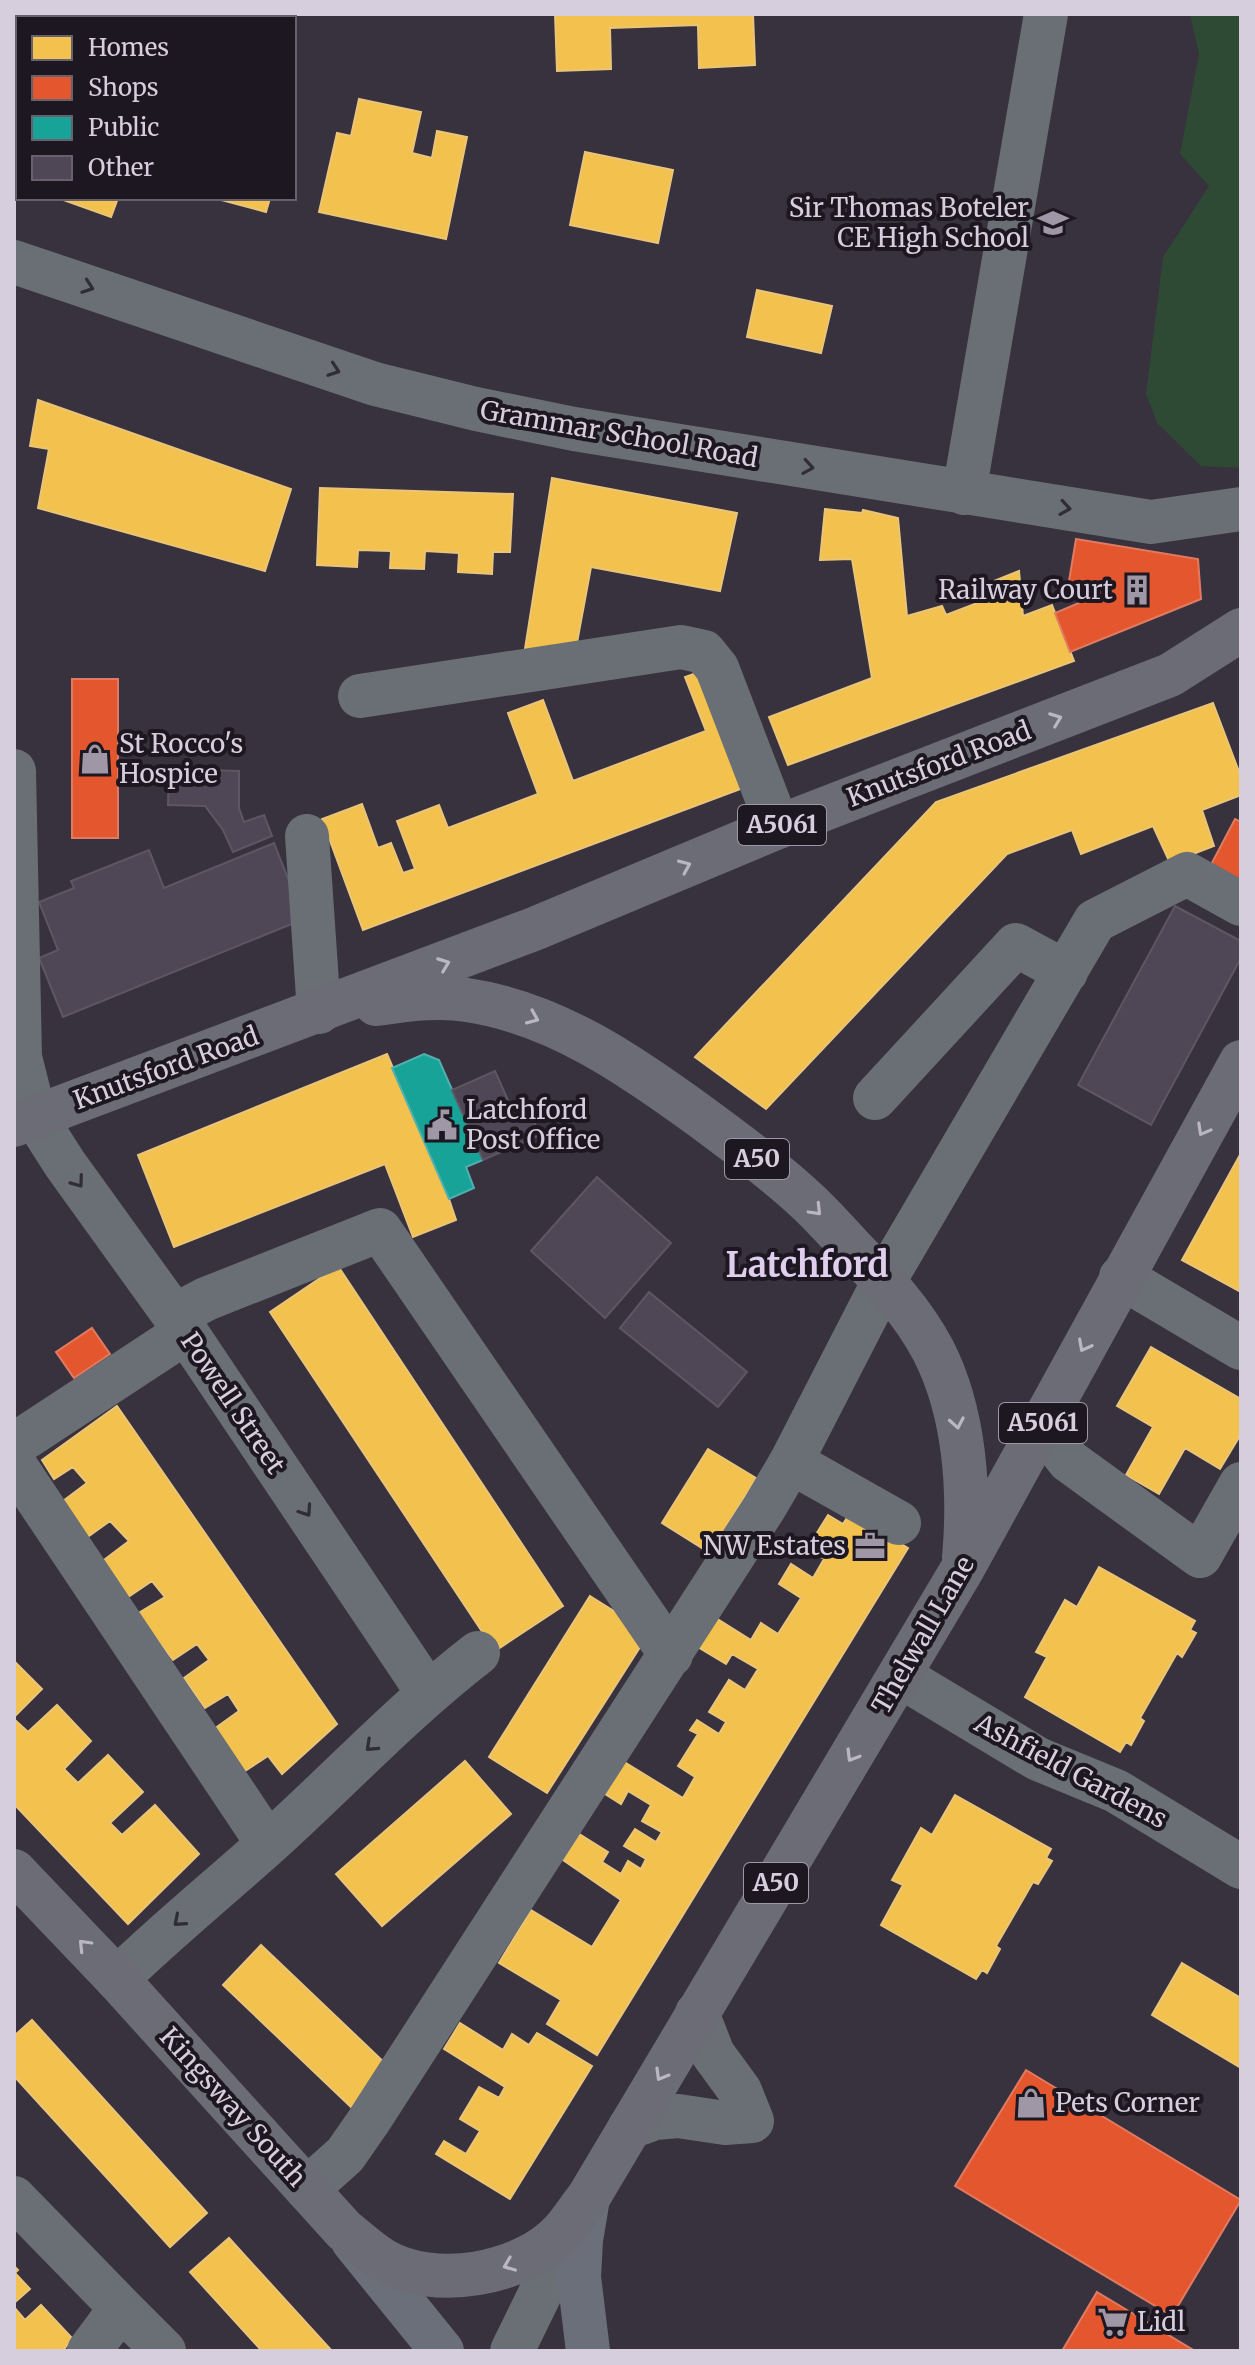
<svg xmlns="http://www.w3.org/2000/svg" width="1255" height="2365" font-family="Merriweather,serif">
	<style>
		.green { fill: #2e4a35 }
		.homes { fill: #f2c14e; stroke: #eac579; stroke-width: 2 }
		.shops { fill: #e4572e; stroke: #e07b62; stroke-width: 2 }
		.public { fill: #17a398; stroke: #50b0ad; stroke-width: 2 }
		.building { fill: #4f4755; stroke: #5d5763; stroke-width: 2 }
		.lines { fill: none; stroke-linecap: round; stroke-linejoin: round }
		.minor { stroke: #696f75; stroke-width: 44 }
		.major { stroke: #6b6f7a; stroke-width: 44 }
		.highway { stroke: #6b6c75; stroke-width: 44 }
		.oneway { stroke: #302d37 }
		.oneway2 { stroke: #bbb6c3 }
		.labels { text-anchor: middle; stroke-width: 8; stroke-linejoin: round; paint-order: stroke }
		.shield { fill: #1d1722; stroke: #9e97a5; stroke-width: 2 }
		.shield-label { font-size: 24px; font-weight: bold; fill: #d6cedd }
		.poi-label { font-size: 26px; fill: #d6cedd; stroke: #1d1722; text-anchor: start }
		.street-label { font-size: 26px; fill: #d6cedd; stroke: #1d1722 }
		.district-label { font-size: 34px; font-weight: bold; fill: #dfceec; stroke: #1d1722 }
	</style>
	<rect width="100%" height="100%" fill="#38313e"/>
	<path class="green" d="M14,14H50L49,18H18V97L14,107Z
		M1190,14H1241V468L1201,466L1157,423L1146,394L1163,257L1209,186L1180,154L1199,54Z"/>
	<path class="homes" d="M555,14H753L755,65L699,68L698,25L610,28L611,69L557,71Z
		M359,99L421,112L412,153L432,158L437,131L467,137L446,239L319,212L337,133L351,136Z
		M585,152L673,170L658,243L570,225Z
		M58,198H118L111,217Z
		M214,198H270L266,212Z
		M757,290L832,306L821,353L747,337Z
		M38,400L291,489L265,571L38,508L49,449L30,446Z
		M552,478L737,513L720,591L591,567L576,648L524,655Z
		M320,488L513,494L510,552H493L492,574L458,572L459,553L425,551L424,569L390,568L391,551L358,550L357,567L317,565Z
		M825,509L862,513L863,510L898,518L907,616L942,606L946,615L980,602L974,589L1019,571L1023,616L1052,605L1074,661L788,765L769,717L872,678L852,559L820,560Z
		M702,671L746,787L363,930L322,819L362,804L378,848L391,843L403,873L415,869L397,821L439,805L448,828L538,794L508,713L543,700L573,781L706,731L685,677Z
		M1213,703L1241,777V795L1202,810L1214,846L1170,863L1153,826L1081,854L1072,830L1007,854L766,1109L695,1057L936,802Z
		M387,1054L449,1199L456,1220L413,1237L385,1164L174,1247L138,1155Z
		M1241,1153V1292L1182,1260Z
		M338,1266L563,1606L495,1651L270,1312Z
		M1151,1347L1241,1399V1434L1220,1469L1185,1448L1159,1494L1126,1475L1153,1427L1117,1406Z
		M117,1406L337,1724L282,1774L268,1756L242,1773L210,1732L239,1711L228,1694L205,1708L184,1678L209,1660L197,1644L173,1660L137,1614L165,1597L152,1581L125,1599L100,1563L129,1541L110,1521L79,1543L55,1507L87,1483L73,1467L54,1479L42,1460Z
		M708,1449L756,1478L710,1553L662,1523Z
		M850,1513L908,1548L597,2055L547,2024L561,2000L499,1963L531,1910L592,1947L621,1900L563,1860L579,1834L608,1852L602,1862L621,1874L628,1861L641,1869L646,1859L624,1846L635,1829L656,1842L662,1832L642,1821L651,1805L628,1791L621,1804L605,1794L624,1762L683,1798L695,1777L678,1766L698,1734L690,1730L697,1720L719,1734L726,1722L709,1712L729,1680L745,1690L758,1669L732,1654L726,1664L696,1646L714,1617L751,1640L761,1623L778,1634L801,1598L779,1584L791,1564L813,1578L824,1559L807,1549L828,1515L843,1524Z
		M1099,1567L1195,1621L1190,1630L1196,1633L1182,1657L1177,1653L1140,1718L1144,1721L1131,1745L1126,1742L1120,1752L1025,1697L1047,1657L1036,1652L1065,1600L1077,1607Z
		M590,1596L649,1633L547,1793L489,1757Z
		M14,1661L42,1689L14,1717Z
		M57,1705L91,1741L64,1769L78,1783L108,1755L143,1792L110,1823L122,1835L155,1805L199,1854L128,1924L14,1804V1719L28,1732Z
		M465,1761L511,1814L382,1926L336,1874Z
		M955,1795L1051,1849L1046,1858L1052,1861L1038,1884L1033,1882L996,1946L1000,1949L987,1973L982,1970L976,1979L881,1925L903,1885L892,1880L921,1828L932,1835Z
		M261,1945L389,2067L351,2107L223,1985Z
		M1182,1963L1241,1998V2068L1152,2015Z
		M32,2020L207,2213L170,2247L14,2076V2036Z
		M460,2023L503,2050L512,2034L529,2045L537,2033L592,2066L510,2199L436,2154L444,2141L466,2154L480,2131L460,2119L479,2087L499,2098L505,2087L444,2049Z
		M229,2238L332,2351H262L190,2272Z
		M14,2266L18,2270L15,2273L30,2289L14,2303Z
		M41,2305L72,2338L63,2351H14V2307L25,2320Z"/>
	<path class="shops" d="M1076,539L1198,559L1201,599L1070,652L1055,613L1079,603L1069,581Z
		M72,679H118V838H72Z
		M1235,819L1241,822V894L1205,876Z
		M92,1328L110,1354L74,1378L56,1352Z
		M1026,2070L1241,2200L1172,2316L955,2186Z
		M1097,2292L1195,2351H1062Z"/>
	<path class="public" d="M424,1054L439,1060L483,1160L466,1167L474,1188L449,1199L392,1068Z"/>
	<path class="building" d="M169,769L239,771V808L244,822L264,815L272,836L233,852L223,830L205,806L168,805Z
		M274,843L304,919L63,1017L39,958L58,950L39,902L74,888L71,881L149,850L164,888Z
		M1175,906L1241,941V958L1151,1125L1078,1085Z
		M495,1071L511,1107L525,1101L540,1135L483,1160L452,1090Z
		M597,1177L671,1243L605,1318L531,1251Z
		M649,1292L747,1372L718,1407L620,1328Z"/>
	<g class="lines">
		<path class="minor" d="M14,262L375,384L476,409L574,429L1151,522L1241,509
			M964,493L1046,14
			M360,696L681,647L704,652L717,668L778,827
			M14,771L20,1057L35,1117L65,1164L186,1332L428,1693
			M307,836L319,1012
			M875,1098L1016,945L1066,972
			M1121,1277L1241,1348
			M174,1316L206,1299L380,1230L671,1655
			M1041,1426L1069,1461L1200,1556L1241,1484
			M14,1445L186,1332
			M791,1462L899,1523
			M14,1464L268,1844
			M900,1676L1038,1759L1116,1791L1241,1867
			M117,1979C165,1932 217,1890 267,1845C338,1781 403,1711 478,1653
			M630,2127L655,2118L678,2116L725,2123L752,2121L740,2091L713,2054L697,2013
			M307,2189L345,2155L368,2122L764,1508L791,1462L884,1281L1095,921L1187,874L1241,904
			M14,2198L121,2308L89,2351
			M121,2308L164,2351
			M512,2351L579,2214"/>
		<path class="major" d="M588,2198L581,2240L579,2277L588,2351
			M353,2241L442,2351"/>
		<path class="highway" d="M376,1004C406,1000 438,995 467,1000C556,1013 633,1067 704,1119C739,1145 776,1172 808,1202C824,1217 839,1234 854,1250C884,1281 913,1312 933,1350C965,1412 970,1490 964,1558
			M14,1125L534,929L778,827L1170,675L1241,630
			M14,1871L117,1979L344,2230C357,2240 369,2252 383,2260C434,2290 522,2275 562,2232C571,2222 579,2209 588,2198L963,1568L1241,1062"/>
	</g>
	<defs><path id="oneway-chevron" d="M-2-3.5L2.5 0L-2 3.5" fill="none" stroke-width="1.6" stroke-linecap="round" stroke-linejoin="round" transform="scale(2)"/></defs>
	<g class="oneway">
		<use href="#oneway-chevron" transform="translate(88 287) rotate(19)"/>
		<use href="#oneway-chevron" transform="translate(334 370) rotate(19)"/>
		<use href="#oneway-chevron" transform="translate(808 467) rotate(9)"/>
		<use href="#oneway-chevron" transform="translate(1065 508) rotate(9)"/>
		<use href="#oneway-chevron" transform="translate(78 1182) rotate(54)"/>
		<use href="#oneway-chevron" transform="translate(306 1511) rotate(56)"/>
		<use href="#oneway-chevron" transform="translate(371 1746) rotate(137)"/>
		<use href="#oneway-chevron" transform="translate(179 1921) rotate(139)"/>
	</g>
	<g class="oneway2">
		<use href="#oneway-chevron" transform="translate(1056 719) rotate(-21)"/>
		<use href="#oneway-chevron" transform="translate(685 866) rotate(-23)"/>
		<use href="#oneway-chevron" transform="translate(444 964) rotate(-21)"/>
		<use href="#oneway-chevron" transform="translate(533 1018) rotate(23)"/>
		<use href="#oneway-chevron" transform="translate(1203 1130) rotate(119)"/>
		<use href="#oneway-chevron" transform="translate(816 1210) rotate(46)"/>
		<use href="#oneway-chevron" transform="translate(1084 1346) rotate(118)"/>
		<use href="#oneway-chevron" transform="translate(957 1423) rotate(80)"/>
		<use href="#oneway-chevron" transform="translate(852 1756) rotate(121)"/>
		<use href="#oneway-chevron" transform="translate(84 1945) rotate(-134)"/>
		<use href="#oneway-chevron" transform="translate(661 2075) rotate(120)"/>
		<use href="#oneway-chevron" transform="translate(509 2265) rotate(158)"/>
	</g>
	<defs>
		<g id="school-bare" transform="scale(2.4)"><path d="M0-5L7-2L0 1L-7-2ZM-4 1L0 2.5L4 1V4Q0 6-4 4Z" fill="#9f97a5" stroke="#1d1722" stroke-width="2.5" paint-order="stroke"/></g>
		<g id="building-bare" transform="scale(2.4)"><path d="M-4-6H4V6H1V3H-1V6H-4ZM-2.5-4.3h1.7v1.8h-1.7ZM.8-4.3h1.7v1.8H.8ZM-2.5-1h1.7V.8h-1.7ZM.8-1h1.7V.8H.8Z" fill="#9f97a5" stroke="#1d1722" stroke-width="2.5" paint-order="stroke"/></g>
		<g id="shop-bare" transform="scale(2.4)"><path d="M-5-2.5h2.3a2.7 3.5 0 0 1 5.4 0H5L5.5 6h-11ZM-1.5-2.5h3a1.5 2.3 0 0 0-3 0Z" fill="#9f97a5" stroke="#1d1722" stroke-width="2.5" paint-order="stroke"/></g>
		<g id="civic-bare" transform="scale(2.4)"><path d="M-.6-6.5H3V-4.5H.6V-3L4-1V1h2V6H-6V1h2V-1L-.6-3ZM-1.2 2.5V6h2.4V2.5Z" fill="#9f97a5" stroke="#1d1722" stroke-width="2.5" paint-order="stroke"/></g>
		<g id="office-bare" transform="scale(2.4)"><path d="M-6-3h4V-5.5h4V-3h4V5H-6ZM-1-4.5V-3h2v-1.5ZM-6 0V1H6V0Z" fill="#9f97a5" stroke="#1d1722" stroke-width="2.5" paint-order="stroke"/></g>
		<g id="supermarket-bare" transform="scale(2.4)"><path d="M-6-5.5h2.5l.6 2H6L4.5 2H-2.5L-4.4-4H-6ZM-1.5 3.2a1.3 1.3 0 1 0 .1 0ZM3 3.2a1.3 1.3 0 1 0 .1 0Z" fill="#9f97a5" stroke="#1d1722" stroke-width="2.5" paint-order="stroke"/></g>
	</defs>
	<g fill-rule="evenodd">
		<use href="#school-bare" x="1053" y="223"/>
		<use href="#building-bare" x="1137" y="590"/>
		<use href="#shop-bare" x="95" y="759"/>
		<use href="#civic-bare" x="442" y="1125"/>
		<use href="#office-bare" x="870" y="1546"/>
		<use href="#shop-bare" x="1031" y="2103"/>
		<use href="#supermarket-bare" x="1113" y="2322"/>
	</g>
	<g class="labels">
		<g class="shield">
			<rect x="738" y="805" width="88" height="40" rx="6"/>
			<rect x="725" y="1139" width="64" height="40" rx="6"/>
			<rect x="999" y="1403" width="88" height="40" rx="6"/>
			<rect x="744" y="1863" width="64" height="40" rx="6"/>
		</g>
		<g class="shield-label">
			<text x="782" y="833">A5061</text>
			<text x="757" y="1167">A50</text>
			<text x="1043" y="1431">A5061</text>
			<text x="776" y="1891">A50</text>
		</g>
		<g class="poi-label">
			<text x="1029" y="217" text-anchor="end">Sir Thomas Boteler<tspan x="1029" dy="30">CE High School</tspan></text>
			<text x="1113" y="599" text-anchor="end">Railway Court</text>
			<text x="119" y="753">St Rocco's<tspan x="119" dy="30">Hospice</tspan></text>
			<text x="466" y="1119">Latchford<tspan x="466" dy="30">Post Office</tspan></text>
			<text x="846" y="1555" text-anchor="end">NW Estates</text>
			<text x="1055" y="2112">Pets Corner</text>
			<text x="1137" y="2331">Lidl</text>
		</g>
		<g class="street-label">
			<text transform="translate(619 434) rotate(10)" y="9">Grammar School Road</text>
			<text transform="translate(939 764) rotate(-21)" y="9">Knutsford Road</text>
			<text transform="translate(166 1068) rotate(-20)" y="9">Knutsford Road</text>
			<text transform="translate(233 1403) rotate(56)" y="9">Powell Street</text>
			<text transform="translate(923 1635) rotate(-60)" y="9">Thelwall Lane</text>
			<text transform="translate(1071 1771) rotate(28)" y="9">Ashfield Gardens</text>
			<text transform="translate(233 2107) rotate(48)" y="9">Kingsway South</text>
		</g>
		<g class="district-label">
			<text x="807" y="1277">Latchford</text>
		</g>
	</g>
	<rect width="1255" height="2365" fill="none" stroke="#d6cedd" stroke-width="32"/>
	<rect x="16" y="16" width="280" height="184" fill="#1d1722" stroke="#67606d" stroke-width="2"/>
	<rect x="32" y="36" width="40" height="24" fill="#f2c14e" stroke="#67606d" stroke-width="2"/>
	<text x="88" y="56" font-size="24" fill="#d6cedd">Homes</text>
	<rect x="32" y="76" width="40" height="24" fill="#e4572e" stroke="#67606d" stroke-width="2"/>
	<text x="88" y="96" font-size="24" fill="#d6cedd">Shops</text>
	<rect x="32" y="116" width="40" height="24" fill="#17a398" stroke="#67606d" stroke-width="2"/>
	<text x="88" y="136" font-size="24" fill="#d6cedd">Public</text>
	<rect x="32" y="156" width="40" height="24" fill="#4f4755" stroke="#67606d" stroke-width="2"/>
	<text x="88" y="176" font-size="24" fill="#d6cedd">Other</text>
</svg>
